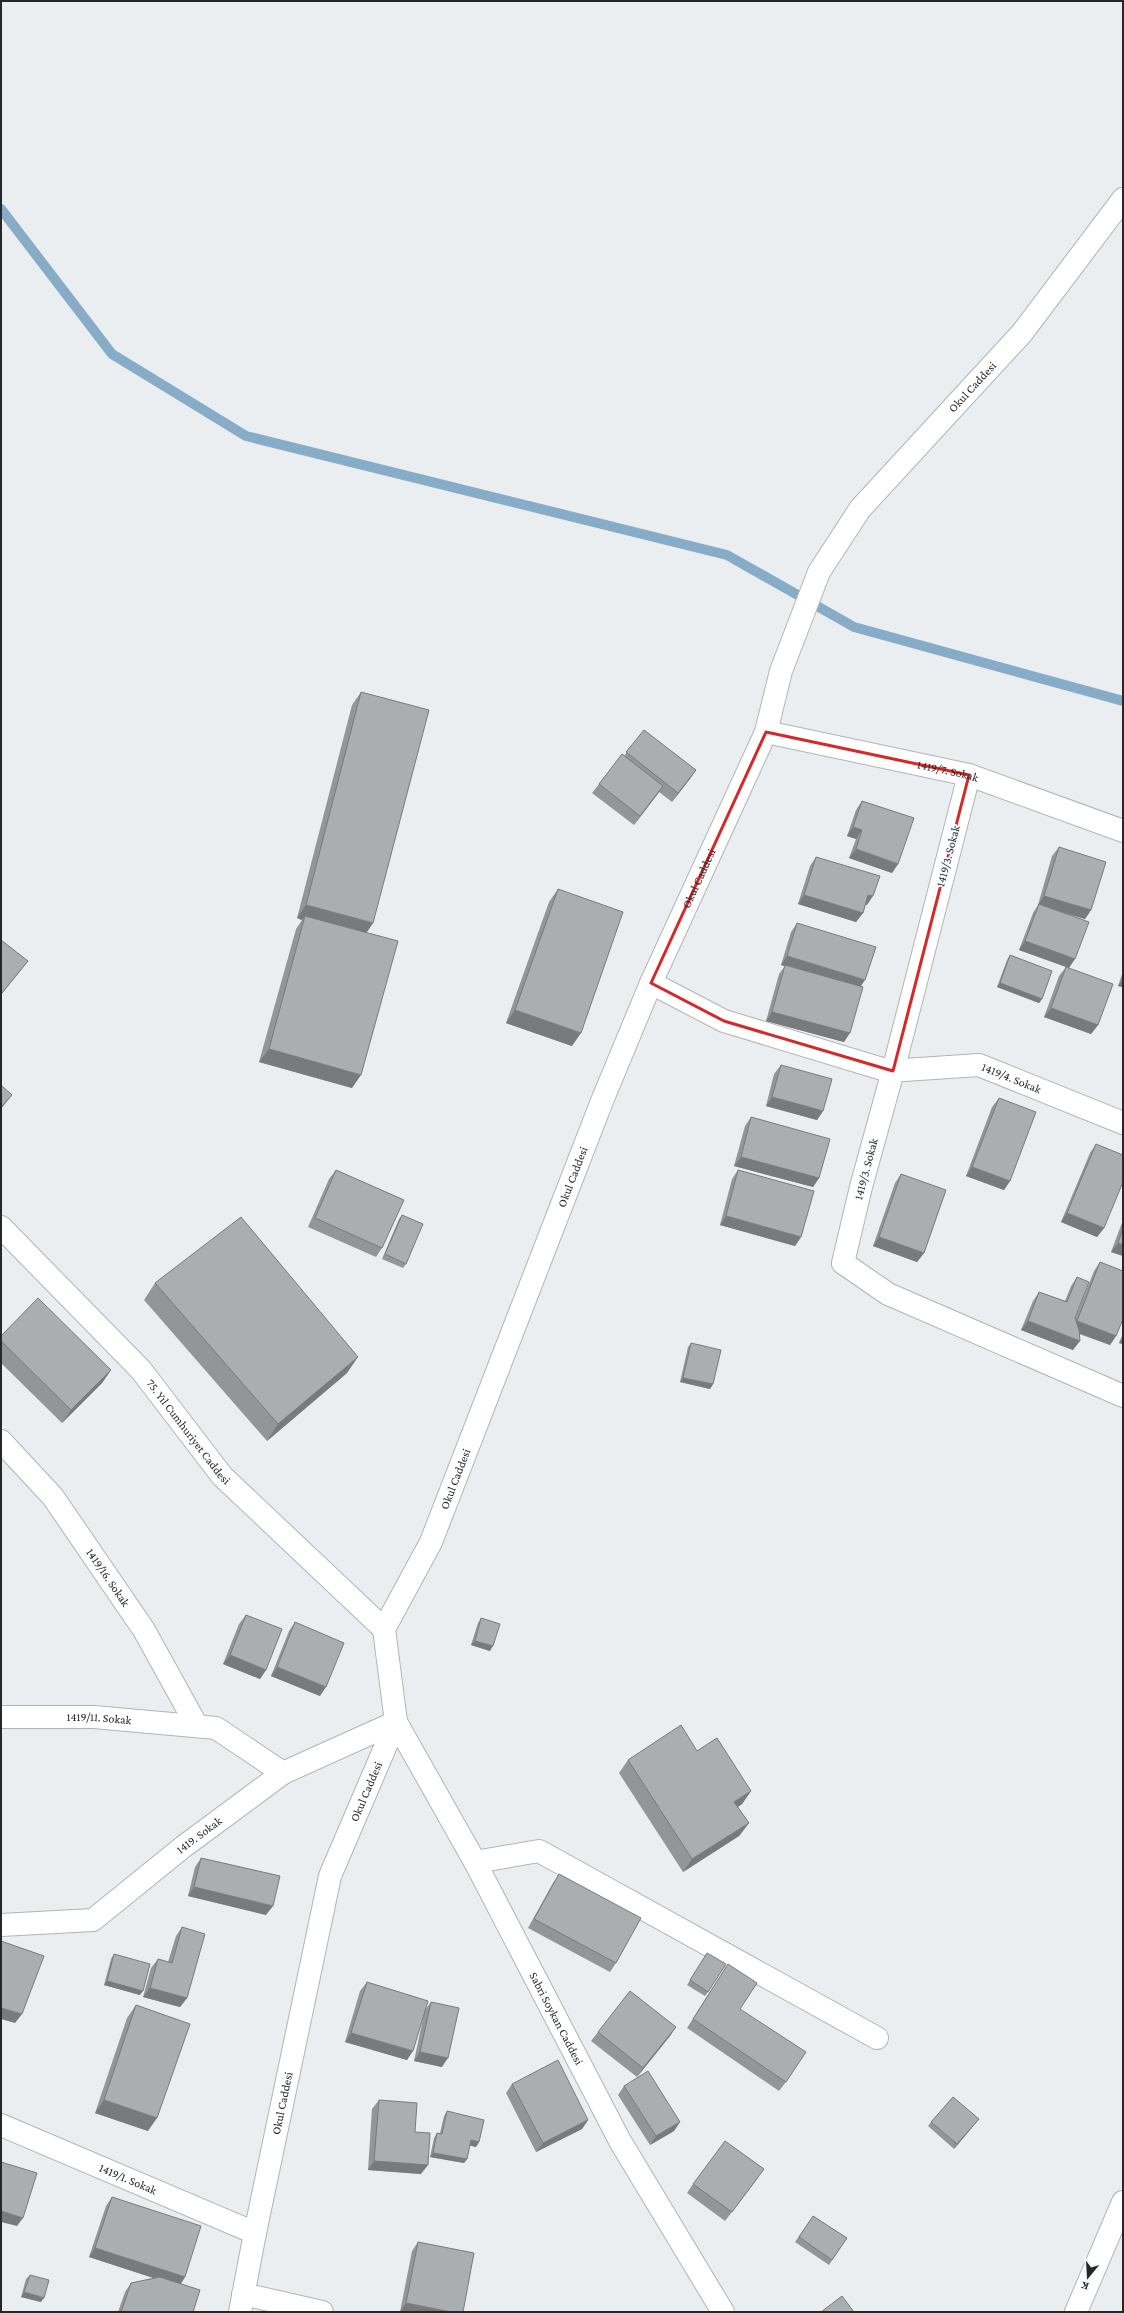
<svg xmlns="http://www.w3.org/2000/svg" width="1124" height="2313" font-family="'Crimson Pro',serif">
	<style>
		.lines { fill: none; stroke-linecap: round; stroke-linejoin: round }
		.stream { stroke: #87acc8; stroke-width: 10 }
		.street-casing { stroke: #b1b4b7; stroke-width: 24 }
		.secondary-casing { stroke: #b1b4b7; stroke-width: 24 }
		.primary-casing { stroke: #b1b4b7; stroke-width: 24 }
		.street { stroke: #fff; stroke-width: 22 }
		.secondary { stroke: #fff; stroke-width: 22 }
		.primary { stroke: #fff; stroke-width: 22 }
		.wall { fill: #939697 }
		.shaded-wall { fill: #787a7b }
		.building { fill: #abaeb0; stroke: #787a7b }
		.marked { fill: none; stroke: #d62828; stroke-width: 3; stroke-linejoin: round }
		.labels { text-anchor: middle; stroke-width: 3.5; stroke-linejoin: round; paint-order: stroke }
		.street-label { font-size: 12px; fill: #262728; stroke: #f8fbfe }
	</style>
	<rect width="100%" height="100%" fill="#eaeef1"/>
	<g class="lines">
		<path class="stream" d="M1,209L112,354L246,436L727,555L854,627L1123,701"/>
		<g class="street-casing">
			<g id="street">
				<path id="s1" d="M766,732L969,775L1123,831"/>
				<path d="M969,775L893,1071L861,1187L843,1263L888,1294L1123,1396"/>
				<path id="s2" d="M651,983L724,1021L889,1071L979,1065L1123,1123"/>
				<path id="s3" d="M1,1441L53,1497L144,1630L197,1726"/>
				<path id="s4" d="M1,1717H94L216,1728L283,1773"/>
				<path d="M475,1862L539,1851L877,2038"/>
				<path id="s5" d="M1,1925L93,1920L183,1847L283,1773L396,1722"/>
				<path id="s6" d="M1,2125L255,2233"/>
				<path d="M243,2294L322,2312"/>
			</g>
		</g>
		<g class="secondary-casing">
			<g id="secondary">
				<path id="s7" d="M1,1227L141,1370L222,1476L384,1629"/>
				<path id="s8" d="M396,1722L475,1862L620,2141L723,2312"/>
				<path id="s9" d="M240,2312L255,2233L330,1876L396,1722L384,1629L431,1542L602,1101L651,983L766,732L781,671L819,572L860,509L1022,333L1123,199"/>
			</g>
		</g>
		<g class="primary-casing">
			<path id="primary" d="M1076,2312L1123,2202"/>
		</g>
		<use href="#street" class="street"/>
		<use href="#secondary" class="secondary"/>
		<use href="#primary" class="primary"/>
	</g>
	<path class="wall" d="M361,692L373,923L367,932L352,1088L259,1062L296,929L302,920L297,918L352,705Z
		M644,730L696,770L672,802L659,792L634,825L592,793L599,784L624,756Z
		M862,801L898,864L892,873L849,858L856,839L847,836L856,810Z
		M1059,847L1091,910L1085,919L1058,911L1069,968L1019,950L1033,913L1038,905L1052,856Z
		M816,857L867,905H865L863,913L856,922L798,904L810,866Z
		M558,889L572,1046L506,1023L549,902Z
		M797,923L861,986L844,1042L766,1021L779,974L785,966L781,965L791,932Z
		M1010,955L1042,999L1039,1003L997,987L1007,960Z
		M1066,967L1098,1025L1091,1034L1044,1017L1059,976Z
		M1123,971V987L1118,986Z
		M781,1065L823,1111L817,1120L766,1106L774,1074Z
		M999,1098L1010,1181L1004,1190L966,1176L992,1107Z
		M751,1117L819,1178L813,1187L734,1166L745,1126Z
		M1096,1144L1104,1228L1097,1237L1061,1222L1090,1153Z
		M336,1170L382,1248L376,1257L308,1227L329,1179Z
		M738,1170L801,1237L795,1246L720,1225L732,1179Z
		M901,1174L924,1253L917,1262L873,1246L895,1183Z
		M402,1215L406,1264L403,1268L382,1259L399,1219Z
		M1123,1220V1256L1111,1252Z
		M1100,1262L1116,1336L1110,1345L1079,1334L1073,1350L1021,1330L1033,1301L1039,1292L1065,1301L1071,1286L1077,1277L1075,1319L1094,1271Z
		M155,1283L347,1373L267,1441L144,1300Z
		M1123,1333V1344L1119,1343Z
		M1,1336L111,1370L102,1383L62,1423L1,1363Z
		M691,1343L713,1384L710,1389L680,1382L688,1347Z
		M246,1615L266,1670L260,1679L223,1664L239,1624Z
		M481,1618L490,1651L471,1645L478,1623Z
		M295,1622L320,1696L271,1676L289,1631Z
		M628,1760L751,1791L742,1804L738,1807L749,1823L739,1836L683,1872L619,1773Z
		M201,1858L266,1915L188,1896L195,1867Z
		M559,1874L616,1963L610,1972L528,1928L553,1883Z
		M182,1927L187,1998L180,2007L143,1997L151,1968L158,1959L168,1962L176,1936Z
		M707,1953L708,1992L705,1996L687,1985Z
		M114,1954L140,1995L104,1985L111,1959Z
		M728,1964L740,2009L786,2082L779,2091L687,2028Z
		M367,1982L425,2010L431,2002L442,2067L414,2061L424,2014L407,2060L345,2042L360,1991Z
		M136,2005L148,2131L95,2113L127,2018Z
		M676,2027L670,2036L637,2077L591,2041L598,2032Z
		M512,2084L588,2120L582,2129L536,2152L506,2093Z
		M624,2086L680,2122L674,2131L650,2145L618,2095Z
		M379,2100L415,2132L421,2174L368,2170L372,2109Z
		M447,2111L479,2142L476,2147L470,2145L467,2159L464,2163L430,2157L434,2138L437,2133H440L444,2116Z
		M979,2119L954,2149L928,2126L931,2122Z
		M758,2178L725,2221L687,2193L693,2184Z
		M112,2197L185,2277L181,2284L193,2312H118L125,2292L131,2283L153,2278L89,2257L106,2206Z
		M813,2216L847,2238L829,2265L795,2242Z
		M418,2242L463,2312H400L412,2251Z
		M30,2275L41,2302L21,2297L26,2279Z"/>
	<path class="shaded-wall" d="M696,770L690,779L672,802L678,793Z
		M663,786L657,795L634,825L640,816Z
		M853,827L862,830L856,839L847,836Z
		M856,849L898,864L892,873L849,858Z
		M804,895L863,913L856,922L798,904Z
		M868,895L873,896L867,905L862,903Z
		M1044,896L1091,910L1085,919L1038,905Z
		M306,905L373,923L364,936L305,916L302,920L297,918Z
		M1025,941L1075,959L1069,968L1019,950Z
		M787,956L865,980L859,989L781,965Z
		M28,961L21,970L1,995V994Z
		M1123,979V987L1118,986Z
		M1000,983L1042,999L1039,1003L997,987Z
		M1051,1008L1098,1025L1091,1034L1044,1017Z
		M515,1010L581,1033L572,1046L506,1023Z
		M772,1012L850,1033L844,1042L766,1021Z
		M269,1049L361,1075L352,1088L259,1062Z
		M12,1095L5,1104L1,1109V1107Z
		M772,1097L823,1111L817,1120L766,1106Z
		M741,1157L819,1178L813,1187L734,1166Z
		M972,1167L1010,1181L1004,1190L966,1176Z
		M1067,1213L1104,1228L1097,1237L1061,1222Z
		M726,1216L801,1237L795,1246L720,1225Z
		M879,1237L924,1253L917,1262L873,1246Z
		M1118,1243L1123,1245V1256L1111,1252Z
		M1028,1321L1080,1341L1073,1350L1021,1330Z
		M1077,1321L1116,1336L1110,1345L1071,1330Z
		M1123,1338V1344L1119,1343Z
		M358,1357L347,1373L267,1441L278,1424Z
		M111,1370L102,1383L62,1423L71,1410Z
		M683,1378L713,1384L710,1389L680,1382Z
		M475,1641L493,1646L490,1651L471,1645Z
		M230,1655L266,1670L260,1679L223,1664Z
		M277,1667L326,1687L320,1696L271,1676Z
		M751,1791L742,1804L725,1815L734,1802Z
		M749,1823L739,1836L683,1872L692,1859Z
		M194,1887L273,1906L266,1915L188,1896Z
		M107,1981L143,1991L140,1995L104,1985Z
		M150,1988L187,1998L180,2007L143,1997Z
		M1,2008L22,2014L15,2023L1,2019Z
		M676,2027L670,2036L637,2077L643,2068Z
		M351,2033L413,2051L407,2060L345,2042Z
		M420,2052L448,2058L442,2067L414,2061Z
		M104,2100L157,2118L148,2131L95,2113Z
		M979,2119L975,2124L954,2149L957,2144Z
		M588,2120L582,2129L536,2152L543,2143Z
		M680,2122L674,2131L650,2145L656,2136Z
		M471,2140L479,2142L476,2147L467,2145Z
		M433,2153L467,2159L464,2163L430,2157Z
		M374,2161L428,2165L421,2174L368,2170Z
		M1,2211L23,2218L17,2226L1,2222Z
		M95,2248L185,2277L179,2286L89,2257Z
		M24,2292L44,2298L41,2302L21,2297Z
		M406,2303L451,2312H400Z"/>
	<path class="building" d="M361,692L429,710L373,923L306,905Z
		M644,730L696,770L678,793L626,752Z
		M622,754L663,786L640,816L599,784Z
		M862,801L914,818L898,864L856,849L862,830L853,827Z
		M1059,847L1106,862L1091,910L1044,896Z
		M816,857L880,876L873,896L868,895L863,913L804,895Z
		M558,889L623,912L581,1033L515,1010Z
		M1039,904L1089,922L1075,959L1025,941Z
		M305,916L398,941L361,1075L269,1049Z
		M797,923L876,947L865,980L787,956Z
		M1,940L28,961L1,994Z
		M1010,955L1052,971L1042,999L1000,983Z
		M785,965L863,987L850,1033L772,1012Z
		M1066,967L1113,984L1098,1025L1051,1008Z
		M781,1065L832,1079L823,1111L772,1097Z
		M1,1085L12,1095L1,1107Z
		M999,1098L1036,1112L1010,1181L972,1167Z
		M751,1117L830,1139L819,1178L741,1157Z
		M1096,1144L1123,1155V1182L1104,1228L1067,1213Z
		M336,1170L404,1200L382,1248L315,1218Z
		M738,1170L814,1191L801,1237L726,1216Z
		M901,1174L946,1190L924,1253L879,1237Z
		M402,1215L423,1224L406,1264L385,1254Z
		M241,1217L358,1357L278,1424L155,1283Z
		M1123,1228V1245L1118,1243Z
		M1100,1262L1123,1271V1319L1116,1336L1077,1321Z
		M1077,1277L1089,1282L1075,1318L1079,1330L1080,1341L1028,1321L1039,1292L1067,1302Z
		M38,1298L111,1370L71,1410L1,1341V1336Z
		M691,1343L721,1350L713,1384L683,1378Z
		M246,1615L282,1629L266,1670L230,1655Z
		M481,1618L500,1624L493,1646L475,1641Z
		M295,1622L344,1643L326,1687L277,1667Z
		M681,1725L697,1751L717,1738L751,1791L734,1802L749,1823L692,1859L628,1760Z
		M201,1858L280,1876L273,1906L194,1887Z
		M559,1874L641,1918L616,1963L534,1919Z
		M182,1927L205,1934L187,1998L150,1988L158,1959L172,1963Z
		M1,1941L44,1956L22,2014L1,2008Z
		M707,1953L726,1964L708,1992L690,1980Z
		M114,1954L150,1964L143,1991L107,1981Z
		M728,1964L757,1983L740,2009L806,2052L786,2082L693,2019Z
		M367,1982L428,2001L413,2051L351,2033Z
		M630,1991L676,2027L643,2068L598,2032Z
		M431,2002L459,2008L448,2058L420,2052Z
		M136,2005L190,2024L157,2118L104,2100Z
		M558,2060L588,2120L543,2143L512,2084Z
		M648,2071L680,2122L656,2136L624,2086Z
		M953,2097L979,2119L957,2144L931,2122Z
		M379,2100L417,2103L415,2132L430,2133L428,2165L374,2161Z
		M447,2111L484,2120L479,2142L471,2140L467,2159L433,2153L437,2133L442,2134Z
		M725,2141L764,2169L732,2212L693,2184Z
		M1,2162L37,2173L23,2218L1,2211Z
		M112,2197L201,2226L185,2277L95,2248Z
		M813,2216L847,2238L832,2260L799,2237Z
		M418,2242L474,2253L463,2312H451L406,2303Z
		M30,2275L49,2280L44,2298L24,2292Z
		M160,2277L200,2290L193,2312H121L131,2283Z
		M842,2296L854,2312H821Z"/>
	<path class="marked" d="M766,732L969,775L893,1071L724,1021L651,983Z"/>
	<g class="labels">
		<g class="street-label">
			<text dy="4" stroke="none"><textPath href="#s9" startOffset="2092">Okul Caddesi</textPath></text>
			<text dy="4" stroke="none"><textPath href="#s1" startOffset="186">1419/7. Sokak</textPath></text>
			<text transform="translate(948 856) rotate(-75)" y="4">1419/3. Sokak</text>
			<text dy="4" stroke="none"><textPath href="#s9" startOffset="1521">Okul Caddesi</textPath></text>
			<text dy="4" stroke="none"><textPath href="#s2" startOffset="380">1419/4. Sokak</textPath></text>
			<text transform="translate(866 1169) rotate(-75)" y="4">1419/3. Sokak</text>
			<text dy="4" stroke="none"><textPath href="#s9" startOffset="1197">Okul Caddesi</textPath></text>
			<text dy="4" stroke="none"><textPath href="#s7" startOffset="278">75. Yıl Cumhuriyet Caddesi</textPath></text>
			<text dy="4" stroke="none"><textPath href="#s9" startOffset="873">Okul Caddesi</textPath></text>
			<text dy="4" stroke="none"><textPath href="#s3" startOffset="174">1419/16. Sokak</textPath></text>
			<text dy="4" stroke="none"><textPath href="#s4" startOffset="98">1419/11. Sokak</textPath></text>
			<text dy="4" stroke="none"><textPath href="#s9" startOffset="537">Okul Caddesi</textPath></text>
			<text dy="4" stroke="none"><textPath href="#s5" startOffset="228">1419. Sokak</textPath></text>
			<text dy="4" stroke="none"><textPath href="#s8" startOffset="337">Sabri Soykan Caddesi</textPath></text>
			<text dy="4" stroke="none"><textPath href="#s9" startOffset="213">Okul Caddesi</textPath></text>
			<text dy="4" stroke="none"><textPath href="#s6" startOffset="138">1419/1. Sokak</textPath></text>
		</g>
	</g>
	<rect width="1124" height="2313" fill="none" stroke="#262728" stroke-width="4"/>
	<g transform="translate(1088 2277) rotate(198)" stroke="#f8fbfe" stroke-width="3" paint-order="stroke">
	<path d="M0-3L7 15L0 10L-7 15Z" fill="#262728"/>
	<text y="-6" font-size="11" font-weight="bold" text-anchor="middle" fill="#262728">K</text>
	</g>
</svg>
